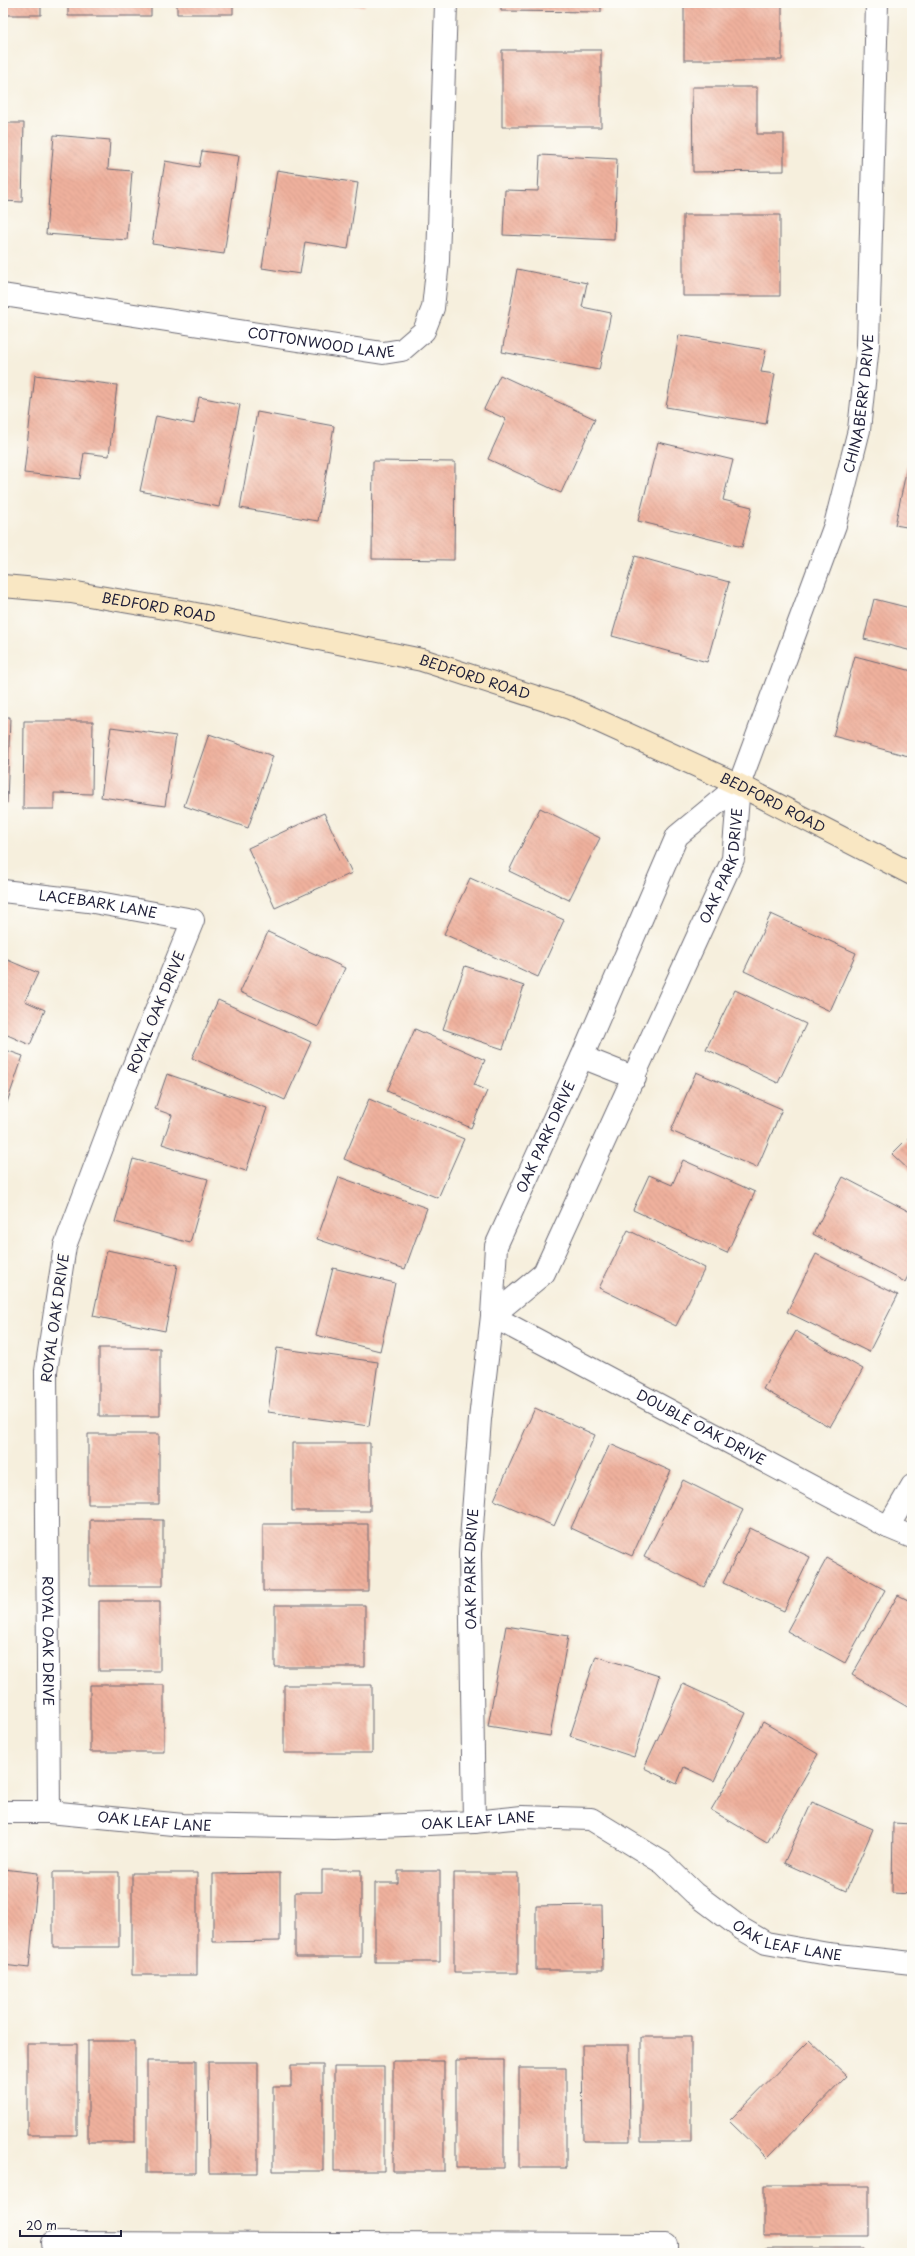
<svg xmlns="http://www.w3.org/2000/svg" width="915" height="2256" font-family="'Playpen Sans',sans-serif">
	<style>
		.building { fill: url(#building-back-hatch) }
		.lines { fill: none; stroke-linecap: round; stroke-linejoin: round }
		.street-casing { stroke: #6c6a74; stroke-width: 24 }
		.secondary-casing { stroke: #6c6a74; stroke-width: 24 }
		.street { stroke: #fff; stroke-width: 22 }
		.secondary { stroke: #f9e7c3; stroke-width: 22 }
		.labels { text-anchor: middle; stroke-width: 4; stroke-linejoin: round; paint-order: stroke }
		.street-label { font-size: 14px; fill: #22223b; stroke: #fdfcf7 }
	</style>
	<defs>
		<pattern id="building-back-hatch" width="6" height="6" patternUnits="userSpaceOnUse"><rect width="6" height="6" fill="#efb19d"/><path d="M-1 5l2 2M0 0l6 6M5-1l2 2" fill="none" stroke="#cd9888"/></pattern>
	</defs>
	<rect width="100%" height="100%" fill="#fdfcf7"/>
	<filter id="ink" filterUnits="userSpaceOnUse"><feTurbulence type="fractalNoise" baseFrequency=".025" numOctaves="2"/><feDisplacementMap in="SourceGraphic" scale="8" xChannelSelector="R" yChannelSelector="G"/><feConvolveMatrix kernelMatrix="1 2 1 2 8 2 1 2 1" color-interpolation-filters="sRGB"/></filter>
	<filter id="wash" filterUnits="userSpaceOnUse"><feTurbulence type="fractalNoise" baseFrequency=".012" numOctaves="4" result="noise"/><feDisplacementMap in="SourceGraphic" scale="16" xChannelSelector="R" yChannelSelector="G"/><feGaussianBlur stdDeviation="0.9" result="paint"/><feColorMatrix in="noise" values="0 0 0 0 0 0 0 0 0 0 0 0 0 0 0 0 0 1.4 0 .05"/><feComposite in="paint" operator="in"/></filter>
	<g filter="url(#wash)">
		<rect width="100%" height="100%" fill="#f6efdd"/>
		<g id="blocks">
			<path class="building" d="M3,3H41V15H3Z
				M68,3H151V16H68Z
				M177,3H233V14H177Z
				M286,3H365V6H286Z
				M501,3H601V12L501,11Z
				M684,3H782V60H684Z
				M502,50H601V127H502Z
				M692,87H757V134H784V171L693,172Z
				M3,123H24L22,202L3,201Z
				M54,135L110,140L108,169L132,171L127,240L46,234Z
				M202,151L239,156L224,254L152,244L165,161L199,167Z
				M540,155L617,159L614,240L503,235L505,190L538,191Z
				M277,170L358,183L348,249L305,242L300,274L262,268Z
				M683,215H780V296H683Z
				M517,269L587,283L582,307L611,313L599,370L502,352Z
				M679,335L766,350L761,372L775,374L766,424L666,407Z
				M35,375L117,385L109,456L84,453L80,479L24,473Z
				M500,375L595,419L561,493L488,459L506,419L484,409Z
				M199,397L240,405L219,507L140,491L156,416L194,424Z
				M257,412L334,426L318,521L240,508Z
				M658,442L733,460L723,500L752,507L742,547L638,521Z
				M910,453H912V528L895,525Z
				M373,461L455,462L454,560L372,559Z
				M635,556L729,582L707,662L612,636Z
				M874,599L910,608L912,604V651L864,639Z
				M855,656L912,671V757L833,736Z
				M3,717H10L7,803H3Z
				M24,721H93L92,794L54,793V809H23Z
				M111,727L176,736L165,806L101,797Z
				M209,734L273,756L248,828L184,806Z
				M540,808L600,838L569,900L509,871Z
				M324,813L352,873L275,908L248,848Z
				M470,878L564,920L538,977L444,934Z
				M771,914L856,953L830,1011L744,971Z
				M268,932L345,968L318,1027L240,992Z
				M3,958L38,973L25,1001L45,1010L30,1045L3,1033Z
				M465,966L524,986L503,1049L443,1029Z
				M735,990L806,1024L778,1083L706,1049Z
				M218,1000L311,1042L285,1100L192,1058Z
				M415,1029L485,1060L474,1085L487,1091L471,1128L387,1091Z
				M3,1049L23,1056L3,1114Z
				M696,1072L782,1109L757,1168L671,1131Z
				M167,1074L267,1108L246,1171L162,1144L172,1115L155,1109Z
				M369,1099L464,1139L438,1198L344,1159Z
				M912,1134V1173L892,1154Z
				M133,1159L208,1179L190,1243L115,1222Z
				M683,1160L755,1192L727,1253L633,1210L649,1175L672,1185Z
				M339,1177L427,1208L405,1269L317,1239Z
				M843,1177L912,1213V1268L905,1282L813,1234Z
				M628,1230L705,1268L676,1326L599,1288Z
				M107,1250L178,1265L165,1331L93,1316Z
				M816,1254L898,1295L869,1352L787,1312Z
				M333,1268L395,1283L380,1351L316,1335Z
				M796,1331L863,1369L830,1427L763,1389Z
				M99,1348H160V1416H99Z
				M277,1348L378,1362L369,1426L268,1412Z
				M535,1408L595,1435L554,1526L494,1500Z
				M88,1434H159V1504H88Z
				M292,1443H370V1511H292Z
				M610,1444L671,1471L632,1556L571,1528Z
				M683,1480L743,1510L704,1587L644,1557Z
				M90,1520H163V1586H90Z
				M263,1524H368V1591H263Z
				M750,1528L810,1557L784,1611L723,1583Z
				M827,1558L885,1590L845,1663L787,1631Z
				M898,1595L912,1602L911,1709L852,1675Z
				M99,1601H160V1671H99Z
				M275,1605H365V1667H275Z
				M506,1626L568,1636L550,1736L488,1726Z
				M596,1656L659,1676L634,1757L570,1736Z
				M683,1684L746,1713L714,1781L684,1767L677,1784L644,1768Z
				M90,1685H164V1752H90Z
				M284,1685H372V1753H284Z
				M763,1722L818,1754L767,1843L711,1810Z
				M812,1802L873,1829L846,1891L784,1863Z
				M893,1823L912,1824V1894L892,1893Z
				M3,1869L38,1873L29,1968L3,1965Z
				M322,1870H361V1957H295V1892H322Z
				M398,1871H440V1962H375V1883H398Z
				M53,1872H119V1947H53Z
				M132,1873H197V1975H132Z
				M280,1873V1941L213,1942V1874Z
				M454,1873H518V1973H454Z
				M602,1905L603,1970H536V1906Z
				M641,2037H691V2142H641Z
				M809,2040L847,2076L767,2158L729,2121Z
				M88,2041H135V2142H88Z
				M27,2044H77V2135H27Z
				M582,2045H629L630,2141H583Z
				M456,2060H504V2168H456Z
				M147,2061H196V2173H147Z
				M393,2061H444V2171H393Z
				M208,2062H258V2173H209Z
				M291,2065H323V2171H273V2087H291Z
				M334,2067H384V2171H334Z
				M519,2068H566V2168H519Z
				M764,2186H869V2236H764Z
				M765,2248H864V2253H765Z"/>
		</g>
	</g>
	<g filter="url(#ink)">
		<use href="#blocks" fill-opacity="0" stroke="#6c6a74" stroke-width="1"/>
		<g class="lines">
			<g class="street-casing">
				<g id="street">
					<path id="s1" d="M3,295L383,353L402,350L424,331L433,308L438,261L446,3"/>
					<path id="s2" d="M3,891L88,901L193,920L123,1092L65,1246L46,1371L49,1812"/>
					<path d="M582,1057L635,1078"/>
					<path id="s3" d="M492,1316L544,1273L733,859L739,785L835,525L859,430L868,345L877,3"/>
					<path id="s4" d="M492,1316L888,1527L912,1537"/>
					<path d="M888,1527L912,1486"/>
					<path id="s5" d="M3,1812H49L183,1825L334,1828L474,1822L522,1817L591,1819L663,1863L694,1893L742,1929L766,1943L828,1954L912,1963"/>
					<path id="s6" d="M474,1822L470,1553L480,1419L492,1316L496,1246L582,1057L677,836L739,785"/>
					<path d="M52,2243L666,2245V2253"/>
				</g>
			</g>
			<g class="secondary-casing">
				<g id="secondary">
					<path id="s7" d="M3,586L71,592L181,611L422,660L570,708L739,785L912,874"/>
				</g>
			</g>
			<use href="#street" class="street"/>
			<use href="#secondary" class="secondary"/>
		</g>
	</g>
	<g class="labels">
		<g class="street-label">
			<text dy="5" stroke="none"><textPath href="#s1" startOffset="322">COTTONWOOD LANE</textPath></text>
			<text dy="5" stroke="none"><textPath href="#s3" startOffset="998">CHINABERRY DRIVE</textPath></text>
			<text dy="5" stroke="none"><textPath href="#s7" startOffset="157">BEDFORD ROAD</textPath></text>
			<text dy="5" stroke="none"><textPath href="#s7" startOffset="481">BEDFORD ROAD</textPath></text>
			<text dy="5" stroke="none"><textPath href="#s7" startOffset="805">BEDFORD ROAD</textPath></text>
			<text dy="5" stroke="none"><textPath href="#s3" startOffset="513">OAK PARK DRIVE</textPath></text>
			<text dy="5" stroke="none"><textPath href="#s2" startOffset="96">LACEBARK LANE</textPath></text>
			<text transform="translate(156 1012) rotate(-68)" y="5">ROYAL OAK DRIVE</text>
			<text dy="5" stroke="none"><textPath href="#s6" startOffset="697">OAK PARK DRIVE</textPath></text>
			<text transform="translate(55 1318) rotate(-82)" y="5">ROYAL OAK DRIVE</text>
			<text dy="5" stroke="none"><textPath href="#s4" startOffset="237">DOUBLE OAK DRIVE</textPath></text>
			<text dy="5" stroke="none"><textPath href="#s6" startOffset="253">OAK PARK DRIVE</textPath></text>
			<text dy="5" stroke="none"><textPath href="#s2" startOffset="939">ROYAL OAK DRIVE</textPath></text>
			<text dy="5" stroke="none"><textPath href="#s5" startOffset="152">OAK LEAF LANE</textPath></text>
			<text dy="5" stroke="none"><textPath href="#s5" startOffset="476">OAK LEAF LANE</textPath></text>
			<text dy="5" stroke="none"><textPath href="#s5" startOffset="824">OAK LEAF LANE</textPath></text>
		</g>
	</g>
	<rect width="915" height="2256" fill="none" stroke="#fdfcf7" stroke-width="16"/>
	<path d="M20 2230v6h101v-6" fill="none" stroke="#22223b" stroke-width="2"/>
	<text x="26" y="2230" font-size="12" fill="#22223b" stroke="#fdfcf7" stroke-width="3" paint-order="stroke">20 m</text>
</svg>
